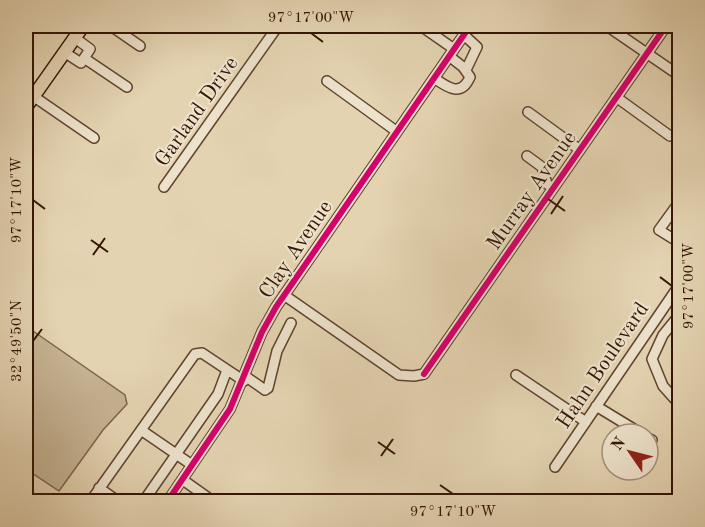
<svg xmlns="http://www.w3.org/2000/svg" width="705" height="527" font-family="'Old Standard TT',serif">
	<style>
		.green { fill: #c6b393; stroke: #7c644b; stroke-width: 1.5 }
		.lines { fill: none; stroke-linecap: round; stroke-linejoin: round }
		.minor-casing { stroke: #5f442e; stroke-width: 12 }
		.major-casing { stroke: #331503; stroke-width: 15 }
		.minor { stroke: #ede2cc; stroke-width: 9 }
		.major { stroke: #e4d3b1; stroke-width: 12 }
		.cycleway-casing { stroke: #ede2cc; stroke-width: 10 }
		.cycleway { stroke: #d6006c; stroke-width: 6 }
		.ticks { fill: none; stroke: #331503; stroke-width: 2 }
		.labels { text-anchor: middle; stroke-width: 4.5; stroke-linejoin: round; paint-order: stroke }
		.street-label { font-size: 21px; fill: #331503; stroke: #ede2cc }
		.neatline { fill: none; stroke: #331503; stroke-width: 2 }
		.ticks-label { font-size: 15px; text-anchor: middle; fill: #331503 }
	</style>
	<rect width="100%" height="100%" fill="#e4d3b1"/>
	<filter id="stains"><feTurbulence type="fractalNoise" baseFrequency=".00333" numOctaves="4"/><feColorMatrix values="0 0 0 0 .2 0 0 0 0 .09 0 0 0 0 .02 0 0 0 .5 -.17"/></filter>
	<radialGradient id="worn" r=".72"><stop offset=".6" stop-color="#630" stop-opacity="0"/><stop offset="1" stop-color="#630" stop-opacity=".3"/></radialGradient>
	<path class="green" d="M33,331L125,395L127,404L103,430L59,491L26,469V342Z"/>
	<g class="lines">
		<g class="minor-casing">
			<path id="minor" d="M111,26L140,46
				M421,26L454,49
				M607,26L680,76
				M464,35L477,47L466,70
				M64,52L81,63L90,49L75,38
				M84,58L127,87
				M434,78C447,87 461,98 470,77L463,67L449,56
				M327,81L396,131
				M33,96L94,138
				M616,97L670,136
				M528,112L580,150
				M527,156L542,167L547,184L553,188
				M164,187L278,26
				M680,201L659,230L680,243
				M284,295L399,375L414,376L424,374L666,26
				M680,314L663,335L652,359L663,386L680,405
				M516,375L586,422
				M245,376L265,390L268,388L277,351L291,323
				M596,406L642,434
				M141,430L192,465
				M648,438L652,440
				M555,467L680,284
				M183,480L214,502
				M99,488L119,502
				M90,502L195,354L202,353L244,381
				M143,502L218,394L227,370
				M167,502L230,409L262,332L276,307L470,26"/>
		</g>
		<g class="major-casing">
			<path id="major" d="M26,107L83,26"/>
		</g>
		<use href="#minor" class="minor"/>
		<use href="#major" class="major"/>
		<g class="cycleway-casing">
			<path id="cycleway" d="M424,374L666,26
				M167,502L230,409L262,332L276,307L470,26"/>
		</g>
		<use href="#cycleway" class="cycleway"/>
	</g>
	<path class="ticks" d="M311,33L323,42M548,199L565,211M33,200L45,209M551,214L563,196M91,240L108,252M93,255L105,238M660,277L672,286M33,341L42,329M378,442L395,454M381,456L393,439M440,485L453,494"/>
	<g class="labels">
		<g class="street-label">
			<text transform="translate(196 111) rotate(-55)" y="7">Garland Drive</text>
			<text transform="translate(531 190) rotate(-55)" y="7">Murray Avenue</text>
			<text transform="translate(295 249) rotate(-56)" y="7">Clay Avenue</text>
			<text transform="translate(602 365) rotate(-56)" y="7">Hahn Boulevard</text>
		</g>
	</g>
	<rect width="705" height="527" fill="none" stroke="#e4d3b1" stroke-width="66"/>
	<g transform="translate(630 452) rotate(305)"><circle r="28" fill="#ede2cc" stroke="#a3907c" stroke-width="1.5"/>
	<path d="M0-4.5L10 22L0 15L-10 22Z" fill="#8f2418"/>
	<text y="-9" font-size="16" font-weight="bold" text-anchor="middle" fill="#331503">N</text>
	</g>
	<rect x="33" y="33" width="639" height="461" class="neatline"/>
	<g class="ticks-label">
		<text x="311" y="22">97°17'00"W</text>
		<text transform="translate(16 200) rotate(-90)" y="5">97°17'10"W</text>
		<text transform="translate(688 286) rotate(-90)" y="5">97°17'00"W</text>
		<text transform="translate(16 341) rotate(-90)" y="5">32°49'50"N</text>
		<text x="453" y="516">97°17'10"W</text>
	</g>
	<rect width="100%" height="100%" filter="url(#stains)"/>
	<rect width="100%" height="100%" fill="url(#worn)"/>
</svg>
